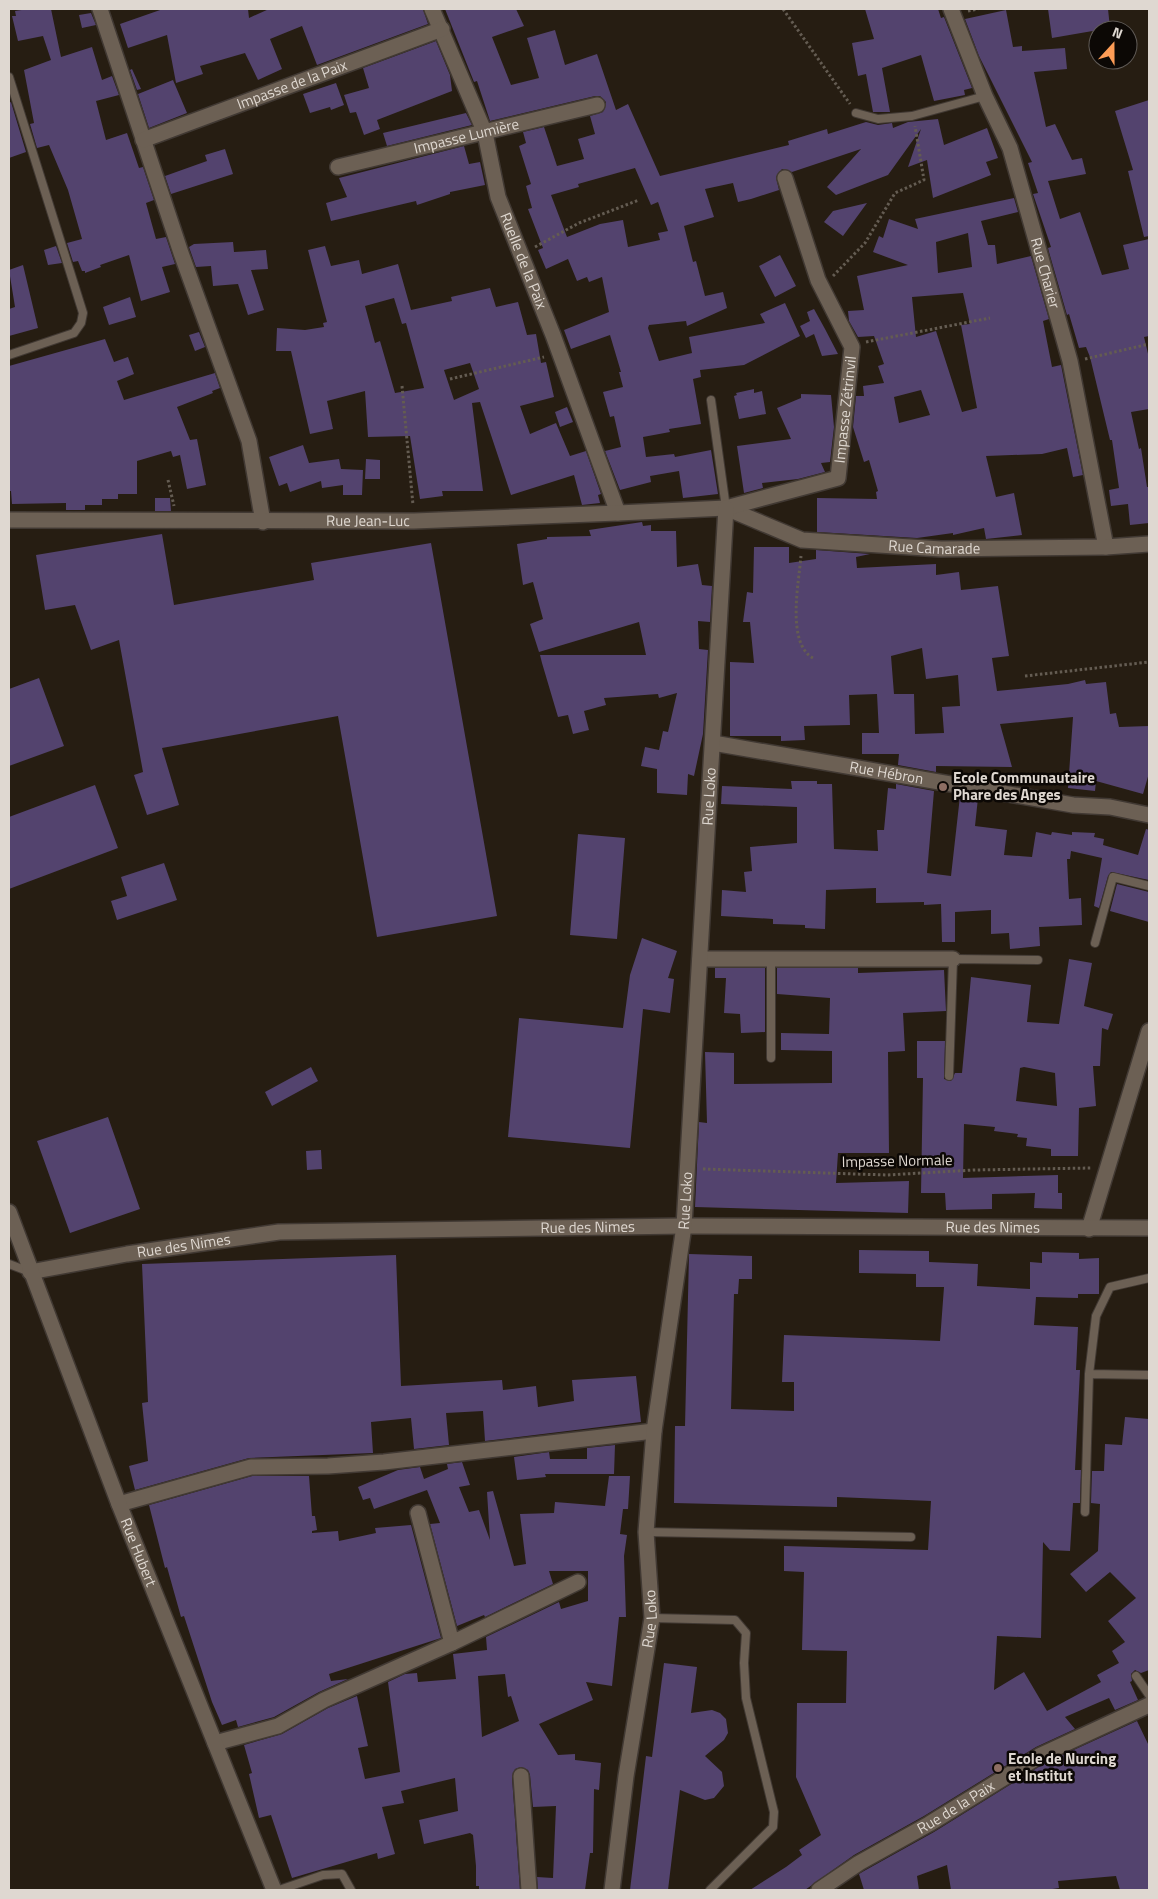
<svg xmlns="http://www.w3.org/2000/svg" width="1158" height="1899" font-family="'Titillium Web',sans-serif">
	<style>
		.building { fill: #53436e; fill-rule: evenodd }
		.lines { fill: none; stroke-linecap: round; stroke-linejoin: round }
		.lane-casing { stroke: #413933; stroke-width: 10 }
		.street-casing { stroke: #413933; stroke-width: 18 }
		.secondary-casing { stroke: #413933; stroke-width: 18 }
		.path { stroke: #645c52; stroke-width: 3; stroke-dasharray: 2.5 2.5; stroke-linecap: butt }
		.lane { stroke: #6c6054; stroke-width: 8 }
		.street { stroke: #6c6054; stroke-width: 15 }
		.secondary { stroke: #6c6054; stroke-width: 15 }
		.education-dot { fill: #8d6e63; stroke: #0c0805; stroke-width: 2 }
		.labels { text-anchor: middle; stroke-width: 5; stroke-linejoin: round; paint-order: stroke }
		.street-label { font-size: 15px; fill: #dfd8d1; stroke: #0c0805 }
		.poi-label { font-size: 15px; font-weight: bold; fill: #dfd8d1; stroke: #0c0805; text-anchor: start }
	</style>
	<rect width="100%" height="100%" fill="#261d12"/>
	<path class="building" d="M28,9H51L61,57L92,47L102,80L112,76L119,95L96,101L106,140L127,133L139,168L143,167L154,200L146,203L156,239L166,237L175,264L162,267L170,292L141,301L129,255L100,265L101,267L85,273V271H82L78,261L73,262L67,243L82,239L68,190L49,145L37,148L30,124L34,123L24,70L51,60L43,36L18,41L12,16H16L15,11Z
		M163,9H248L249,18L269,9H423L428,24L317,65L302,26L270,39L282,69L258,80L245,53L200,66L203,74L176,83L167,35L128,48L120,24Z
		M445,9H516L524,26L492,37L511,85L539,78L527,38L555,30L565,65L597,54L616,110L628,104L660,176L789,145L788,141L827,129L828,134L866,122L878,125L892,123L893,128L908,122L938,119L944,145L987,128L998,158L986,162L991,175L933,198L927,160L908,167L921,129L888,175L836,195L827,187L861,149L792,172L782,169L776,177L779,190L751,199L738,202L733,183L705,189L714,217L684,226L693,262L696,261L705,296L723,292L727,308L687,326L686,321L649,325L648,328L659,361L692,353L689,337L765,323L760,314L785,303L800,336L744,365L700,370L701,377L693,379L701,424L669,429L670,432L643,437L646,457L674,454L675,457L711,450L718,494L683,498L679,471L650,476L651,482L620,490L605,451L621,447L614,416L610,417L603,392L623,387L619,372H621L610,335L571,349L564,330L609,312L602,277L589,282L587,277L577,281L568,259L546,269L538,250L543,248L528,209L532,208L526,186L531,184L519,146L526,143L523,132L544,127L557,166L584,159L578,139L595,134L590,116L603,112L606,102L600,96H595L490,121L477,81L474,82ZM635,168L651,205L658,202L668,231L658,233L660,240L628,247L623,220L600,224L567,237L551,195L579,187L578,184Z
		M865,9H938L941,18L944,17L972,88L964,90L965,95L934,101L921,55L882,68L890,112H873L866,74L858,76L852,43L874,39Z
		M1048,9H1108L1110,28L1052,38Z
		M1006,10L1013,47L1022,46V51L1065,48L1067,69L1034,72L1046,127L1055,124L1072,160L1082,158L1086,174L1048,181L1060,219L1080,212L1102,275L1129,269L1123,245L1149,239V336L1144,337L1149,358V409L1131,412L1139,449L1141,448L1147,487H1149V523L1130,525L1128,504L1111,506L1109,490L1119,488L1112,440H1110L1090,357L1086,347L1079,348L1069,314L1067,315L1049,252L1048,248L1051,247L1033,194L1038,193L1028,163L1032,162L979,56L965,19Z
		M91,13L96,25L82,28L79,15Z
		M436,41L450,75L452,91L377,120L380,129L364,135L356,112L350,113L344,95L369,88L363,68Z
		M132,69L141,89L137,90L130,70Z
		M173,80L187,113L149,128L138,94Z
		M336,83L344,105L331,110L330,107L310,113L303,94Z
		M1149,100V236L1144,237L1128,171L1133,170L1115,111Z
		M11,102L26,152L9,158V103Z
		M466,113L472,125L387,146L383,133Z
		M464,146L469,164L480,162L485,185L450,192V194L417,205L416,201L331,221L326,203L347,197L339,178Z
		M225,149L233,174L171,194L165,176L207,161L205,155Z
		M1014,198L1018,212L981,221L988,245H995L997,264L1031,256L1049,319L1043,321L1052,367L1061,365L1083,475L1073,477L1067,448L1042,454L986,456L996,497L1014,493L1022,535L986,539L984,528L953,535V533L917,538L817,532V498L877,499L876,492L878,491L869,460L864,462L853,427L856,396H864L863,386L884,383L878,366L884,364L874,336L858,337L849,321L848,311L864,310L857,276L908,265L873,252L879,236L883,238L889,219L918,229L915,219ZM968,233L972,267L938,273L936,242ZM963,293L970,324L961,325L977,408L962,412L936,331L916,337L912,297ZM921,390L930,415L899,423L894,397Z
		M867,203L843,236L824,222L833,211Z
		M233,242L234,252L266,250L268,269L251,270L264,310L248,315L238,284L213,286L211,266L196,267L189,247L194,244Z
		M56,246L62,263L48,265L44,250Z
		M325,246L331,266L359,260L362,274L398,264L411,310L452,301L451,297L490,288L496,307L518,302L527,335L536,334L541,363L546,362L554,397L520,406L530,434L556,423L570,456L586,451L601,494L598,495L600,503L582,505L574,475L511,495L480,402L472,403L483,491H442L443,496L420,499L410,436L368,437L365,391L327,401L333,429L310,434L291,351H276L277,328L305,330L324,327L323,323L327,322L308,250ZM394,298L402,324L406,323L424,388L395,393L380,341L375,343L365,306ZM470,363L479,389L454,400L444,370Z
		M780,255L796,286L775,297L759,266Z
		M23,265L38,328L9,336V309L15,307L9,270Z
		M130,297L136,317L109,325L103,307Z
		M814,309L825,329L838,354L822,356L814,334L806,338L800,326L810,321L807,312Z
		M199,332L205,347L195,351L189,335Z
		M105,339L114,362L128,357L134,374L117,381L124,400L215,373L220,388L212,391L213,393L177,407L190,440L197,439L206,485L187,489L180,455L173,457L171,451L137,461V494H118V499H102V505H85V510H66V503L12,504L11,491H9V366Z
		M754,389V393L762,391L766,414L739,419L734,396L737,395L736,393Z
		M801,394L831,395L834,427L830,462L821,463L825,472L798,479L762,483L763,488L744,493L737,446L791,439L777,408L801,398Z
		M567,407L573,422L560,427L555,412Z
		M303,445L309,463L339,459L341,469L363,470L362,495H343V485L322,488L321,481L290,492L287,483L279,486L269,457Z
		M366,459L380,460V479H365Z
		M155,498H170L171,511H155Z
		M642,522L643,526L651,525V531H676L677,567L698,564L702,585L712,586L710,622L698,621L699,649L708,650L703,734L694,776L688,774L687,795L657,793V769L641,766L645,747L659,750L663,731L668,732L677,693L659,698L658,694L604,698L606,705L584,711L589,730L573,734L568,715L558,717L542,663L540,655H646L639,622L539,652L530,624L543,619L533,582L523,585L517,544L547,539V537L591,536L589,530Z
		M162,534L174,605L314,580L311,563L431,543L497,916L377,937L338,716L162,748L179,805L147,815L134,775L143,772L119,640L91,650L75,605L45,610L36,555Z
		M754,547H789V563L816,559V550L870,554L856,557L857,568L936,564V575L959,572L961,590L998,586L1009,656L992,658L997,691L1068,684L1085,680L1086,684L1106,682L1110,714L1116,713L1119,727L1149,726V773L1143,794L1096,781L1095,791L1068,788L1073,717L1000,724L1012,767L936,766V772L898,765L899,754H862V733H879L877,694L849,695L850,725L804,726L805,740L781,741V736H730V662L754,663L750,622H743L747,592L753,593ZM922,648L926,679L958,675L960,706L942,707L944,733L915,734L914,694H894L891,656Z
		M39,678L64,746L9,766V689Z
		M791,781H817V784H832L834,849L878,851L877,830H884L888,788L896,789V784L934,791L927,873L951,876L960,796L978,798L975,826L1007,830L1004,855L1032,857L1036,832L1051,835L1052,832L1072,835V832L1095,833L1094,837L1104,839L1103,845L1138,855L1146,829L1149,830V880L1111,872L1108,876L1099,908L1094,906L1102,858L1071,851L1070,859H1067L1069,899L1081,898L1082,925L1039,927L1040,946L1010,949L1009,933L991,934V910L955,912V942H942L941,904L924,905V902L876,903V888L826,890L825,929L805,928V925L773,924V919L721,916L722,890L746,892L744,872L752,871L750,847L797,843V807L721,804L722,786L792,789Z
		M95,785L118,848L9,889V817Z
		M578,834L625,838L617,939L570,935Z
		M164,863L177,900L117,920L111,901L127,896L121,877Z
		M1117,884L1149,892V922L1110,911Z
		M642,938L677,951L668,978L674,979L670,1013L643,1009L630,1148L508,1137L519,1018L623,1028L630,975Z
		M1069,959L1092,963L1084,1006L1113,1014L1108,1030L1102,1028L1100,1066H1093L1096,1106L1079,1108L1078,1156H1051V1149L1026,1146L1027,1138L1017,1137L1018,1134L994,1131L995,1127L964,1124L963,1178L1058,1175V1193H1062V1209L1034,1208L1035,1193L992,1194V1209L946,1210L945,1193H921L923,1078H917V1041H945L944,1079L951,1081L955,1073H962L971,977L1031,985L1027,1022L1059,1024ZM1024,1067L1055,1073L1057,1106L1016,1101L1020,1068Z
		M715,968H765V1032L741,1033L740,1014L724,1013L726,978H715Z
		M777,968H858V973L944,970L946,1011L903,1013L905,1051L888,1052L889,1153H838L836,1183L909,1181L908,1213L695,1207L699,1122L707,1123L705,1052L734,1053V1084L832,1083V1051L781,1050V1033L829,1034L830,998L777,994Z
		M311,1067L318,1081L272,1106L265,1092Z
		M108,1117L140,1209L70,1233L37,1141Z
		M321,1150L322,1169L307,1170L306,1151Z
		M859,1250L929,1251V1262L978,1264L977,1286L1030,1289V1262L1042,1263V1252L1079,1253V1259L1099,1258V1294H1078V1298L1036,1297L1034,1325L1078,1327L1076,1370H1080L1075,1470H1081L1080,1503H1073L1070,1551L1050,1550L1043,1542L1041,1638L997,1636L994,1690L1024,1672L1047,1711L1101,1682L1097,1675L1119,1663L1112,1651L1125,1642L1108,1621L1136,1598L1110,1572L1086,1592L1070,1574L1098,1551L1100,1504L1091,1503L1092,1471H1104L1105,1444L1122,1445L1125,1417L1149,1419V1670L1141,1673L1135,1670L1131,1674L1132,1681L1130,1682L1138,1700L1115,1710L1109,1698L1065,1717L1075,1729L1036,1747L924,1816L854,1855L805,1890H750L786,1867L802,1855L799,1850L821,1835L796,1777L797,1703H846L847,1651L802,1650L804,1572L784,1571V1546L928,1550L931,1501L837,1497V1507L674,1503L675,1426H685L689,1254L752,1256V1279H739L738,1294H734L731,1409L794,1411V1382H782L784,1335L940,1341L944,1287H916V1274L859,1273Z
		M396,1255L401,1386L502,1380L503,1390L536,1386L538,1407L574,1401L572,1380L636,1376L641,1422L485,1441L483,1411L446,1413L449,1445L414,1449L411,1418L371,1422L373,1453L249,1458L135,1490L129,1466L148,1461L142,1403L148,1402L142,1264Z
		M615,1445L614,1474H545L546,1477L517,1480L514,1457L549,1452L550,1459H587V1448Z
		M462,1462L470,1485L459,1487L469,1512L479,1510L490,1540L487,1492L493,1491L514,1566L526,1564L520,1514L554,1513L555,1502L605,1506L609,1476H630L628,1509H623L620,1534L627,1535L624,1556L626,1617H619L612,1686L586,1682L593,1700L539,1724L558,1755L575,1754V1760L601,1763L599,1790L594,1789L593,1853H590L585,1890H538L537,1877L553,1878L556,1806L533,1807L530,1775L528,1770L521,1767L515,1769L512,1777L520,1890H479V1886H476V1866L473,1835L470,1833L424,1844L419,1820L458,1811L455,1778L401,1791L404,1803L382,1807L395,1854L378,1859L377,1853L292,1878L271,1815L259,1818L249,1774L252,1773L244,1745L282,1734L328,1708L357,1696L368,1746L358,1748L365,1779L400,1772L388,1682L405,1674L417,1673L418,1682L456,1679L453,1654L487,1650L486,1637L559,1602L561,1609L588,1601V1571H549L553,1584L485,1617L484,1615L457,1626L430,1524L440,1523L427,1490L374,1509L370,1498L363,1500L358,1487L398,1470L420,1467L424,1479L448,1469L447,1464ZM505,1674L508,1697L511,1696L519,1721L482,1737L478,1676Z
		M252,1476H309L312,1516H315L317,1530L312,1531V1533L338,1531L339,1541L376,1533L375,1528L411,1525L441,1638L329,1674L331,1681L348,1679L319,1692L274,1717L238,1727L236,1720L222,1725L212,1702L184,1616L181,1617L167,1567L165,1568L149,1505Z
		M664,1663L697,1667L691,1713L712,1710L720,1713L726,1719L728,1733L724,1740L705,1756L722,1772L724,1786L714,1798L705,1800L680,1790L668,1890H630L646,1756L652,1757Z
		M1137,1721L1149,1746V1890H1120L1116,1876L1058,1881L1059,1888L1046,1890H951L947,1865L917,1876L919,1890H864L859,1874L864,1871L934,1832L1045,1763Z"/>
	<g class="lines">
		<g class="lane-casing">
			<path id="lane" d="M9,77L83,313L81,323L74,333L9,355
				M856,113L878,119L912,116L985,96
				M711,400L726,508
				M1095,943L1113,877L1149,886
				M771,1058V959
				M949,1076L953,959L1038,960
				M9,1264L30,1272
				M1089,1374L1149,1375
				M1085,1512L1089,1374L1096,1316L1110,1287L1149,1278
				M646,1532L911,1537
				M652,1618L735,1620L746,1633L744,1663L746,1698L774,1812L773,1827L710,1890
				M1136,1676L1149,1695
				M279,1890L323,1875L342,1874L351,1890"/>
		</g>
		<g class="street-casing">
			<g id="street">
				<path d="M100,9L181,253L249,441L263,522"/>
				<path id="s1" d="M432,9L485,133L498,197L553,335L618,513"/>
				<path id="s2" d="M951,9L985,96L1010,148L1070,361L1106,547"/>
				<path id="s3" d="M143,140L442,29"/>
				<path id="s4" d="M338,167L597,105"/>
				<path id="s5" d="M726,508L802,540L941,549L1106,547L1149,544"/>
				<path id="s6" d="M9,520L414,521L618,513L726,508L838,478L852,347L818,280L785,178"/>
				<path id="s7" d="M713,743L1073,805L1110,807L1149,815"/>
				<path d="M700,959H953"/>
				<path d="M1089,1229L1149,1031"/>
				<path id="s8" d="M30,1272L127,1254L279,1232L684,1226L1149,1228"/>
				<path d="M119,1504L251,1467L328,1466L384,1462L654,1431"/>
				<path d="M418,1513L452,1643"/>
				<path d="M215,1743L278,1726L324,1700L452,1643L578,1582"/>
				<path d="M521,1776L529,1890"/>
				<path id="s9" d="M612,1890L626,1776L652,1618L646,1532L654,1431L684,1226L726,508"/>
				<path id="s10" d="M819,1890L859,1863L929,1824L1041,1755L1149,1705"/>
			</g>
		</g>
		<g class="secondary-casing">
			<g id="secondary">
				<path id="s11" d="M9,1212L119,1504L274,1890"/>
			</g>
		</g>
		<path class="path" d="M783,9L850,104
			M968,11L978,9
			M535,247L579,223L639,200
			M833,276L865,243L895,193L924,180L915,126
			M866,342L990,318
			M1085,359L1149,344
			M450,379L544,357
			M402,386L413,505
			M168,480L174,506
			M801,556C799,582 786,643 813,658
			M1025,676L1149,662
			M703,1169L887,1175L974,1170L1091,1168"/>
		<use href="#lane" class="lane"/>
		<use href="#street" class="street"/>
		<use href="#secondary" class="secondary"/>
	</g>
	<g class="education-dot">
		<circle cx="943" cy="787" r="5"/>
		<circle cx="998" cy="1768" r="5"/>
	</g>
	<g class="labels">
		<g class="street-label">
			<text dy="5" stroke="none"><textPath href="#s3" startOffset="159">Impasse de la Paix</textPath></text>
			<text dy="5" stroke="none"><textPath href="#s4" startOffset="132">Impasse Lumière</textPath></text>
			<text dy="5" stroke="none"><textPath href="#s1" startOffset="269">Ruelle de la Paix</textPath></text>
			<text dy="5" stroke="none"><textPath href="#s2" startOffset="281">Rue Charier</textPath></text>
			<text dy="5" stroke="none"><textPath href="#s6" startOffset="902">Impasse Zétrinvil</textPath></text>
			<text dy="5" stroke="none"><textPath href="#s6" startOffset="359">Rue Jean-Luc</textPath></text>
			<text dy="5" stroke="none"><textPath href="#s5" startOffset="215">Rue Camarade</textPath></text>
			<text dy="5" stroke="none"><textPath href="#s7" startOffset="176">Rue Hébron</textPath></text>
			<text dy="5" stroke="none"><textPath href="#s9" startOffset="1100">Rue Loko</textPath></text>
			<text transform="translate(897 1161) rotate(-1)" y="5">Impasse Normale</text>
			<text dy="5" stroke="none"><textPath href="#s9" startOffset="695">Rue Loko</textPath></text>
			<text dy="5" stroke="none"><textPath href="#s8" startOffset="561">Rue des Nimes</textPath></text>
			<text dy="5" stroke="none"><textPath href="#s8" startOffset="966">Rue des Nimes</textPath></text>
			<text dy="5" stroke="none"><textPath href="#s8" startOffset="156">Rue des Nimes</textPath></text>
			<text dy="5" stroke="none"><textPath href="#s11" startOffset="364">Rue Hubert</textPath></text>
			<text dy="5" stroke="none"><textPath href="#s9" startOffset="274">Rue Loko</textPath></text>
			<text dy="5" stroke="none"><textPath href="#s10" startOffset="160">Rue de la Paix</textPath></text>
		</g>
		<g class="poi-label">
			<text x="953" y="783">Ecole Communautaire<tspan x="953" dy="17">Phare des Anges</tspan></text>
			<text x="1008" y="1764">Ecole de Nurcing<tspan x="1008" dy="17">et Institut</tspan></text>
		</g>
	</g>
	<rect width="1158" height="1899" fill="none" stroke="#dfd8d1" stroke-width="20"/>
	<g transform="translate(1113 45) rotate(21)"><circle r="24" fill="#0c0805" stroke="#605b57"/>
	<path d="M0-4L9 19L0 12L-9 19Z" fill="#fd9c56"/>
	<text y="-8" font-size="14" font-weight="bold" text-anchor="middle" fill="#dfd8d1">N</text>
	</g>
</svg>
